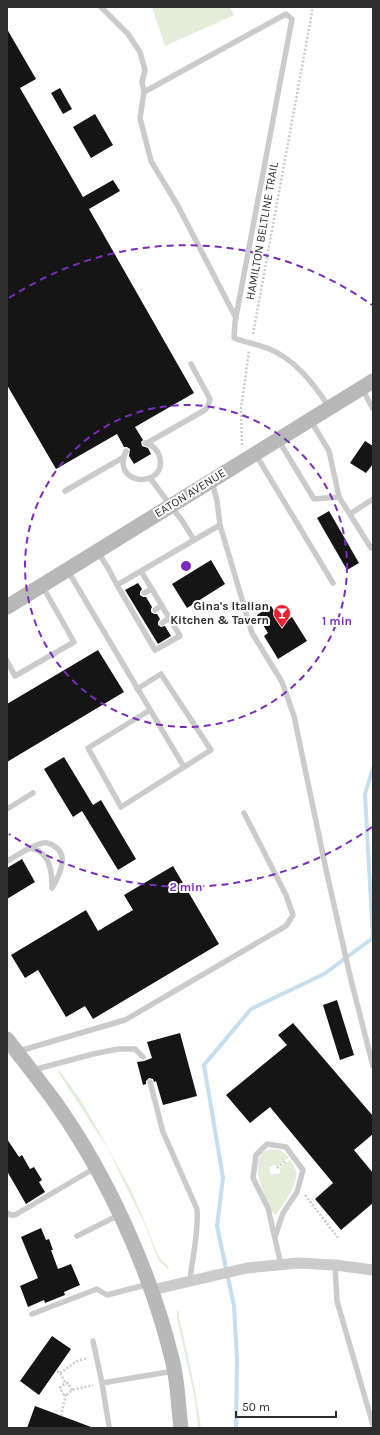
<svg xmlns="http://www.w3.org/2000/svg" width="380" height="1435" font-family="Karla,sans-serif">
	<style>
		.green { fill: #e4edda }
		.lines { fill: none; stroke-linecap: round; stroke-linejoin: round }
		.stream { stroke: #c4dfef; stroke-width: 4 }
		.building { fill: #151515 }
		.path { stroke: #cbcbcb; stroke-width: 2.5; stroke-dasharray: 2 2; stroke-linecap: butt }
		.lane { stroke: #cbcbcb; stroke-width: 5.5 }
		.street { stroke: #cbcbcb; stroke-width: 11 }
		.secondary { stroke: #b8b8b8; stroke-width: 15 }
		.ring { fill: none; stroke: #7b2cbf; stroke-width: 2; stroke-dasharray: 7 5 }
		.labels { text-anchor: middle; stroke-width: 4; stroke-linejoin: round; paint-order: stroke }
		.street-label { font-size: 12px; fill: #2e2e2e; stroke: #fff }
		.poi-label { font-size: 12px; font-weight: bold; fill: #2e2e2e; stroke: #fff; text-anchor: end }
		.centre { fill: #7b2cbf; stroke: #fff; stroke-width: 2 }
		.ring-label { font-size: 12px; text-anchor: middle; font-weight: bold; fill: #7b2cbf; stroke: #fff; stroke-width: 4; stroke-linejoin: round; paint-order: stroke }
	</style>
	<rect width="100%" height="100%" fill="#fff"/>
	<path class="green" d="M152,7H230L234,15L165,46Z
		M59,1070L80,1099L98,1130L132,1192L159,1257L169,1268L168,1269L159,1261L144,1223L108,1149L58,1072Z
		M270,1149L280,1150L289,1157L278,1166L274,1165L270,1167V1173L272,1175L280,1173V1168L290,1159C292,1163 295,1167 296,1171C299,1184 284,1203 276,1215L271,1211C264,1192 252,1172 261,1153Z
		M177,1311H179V1318C188,1355 196,1391 201,1428H198L195,1399L177,1318Z"/>
	<g class="lines">
		<path class="stream" d="M373,939L365,794L373,768
			M236,1428L237,1359L234,1306L217,1226L223,1178L204,1065L251,1009L324,974L373,938"/>
	</g>
	<path class="building" d="M7,29L36,79L20,88L83,197L113,180L120,191L89,209L194,393L135,427L143,440L141,442L142,446L148,448L151,454L134,464L129,456L130,449L127,447H124L117,434L56,469L7,385Z
		M60,88L72,109L63,114L51,93Z
		M95,114L113,145L91,158L73,127Z
		M365,441L373,446V464L366,473L350,463Z
		M329,511L359,563L347,570L317,518Z
		M211,560L225,584L187,608L172,584Z
		M138,583L142,589L140,592V595L143,597H146L152,607L151,609V612L154,614H157L160,619L158,622V625L161,627L165,626L171,636L158,644L125,590Z
		M271,606L282,624L292,617L307,641L278,659L264,636L268,633L257,615Z
		M98,650L124,692L7,762V704Z
		M64,757L93,805L101,800L136,859L118,870L82,811L73,817L44,769Z
		M22,859L35,882L7,899V868Z
		M173,866L219,944L93,1019L85,1006L66,1017L38,970L25,978L11,955L86,910L98,931L133,910L124,895Z
		M337,1000L354,1055L340,1060L323,1005Z
		M293,1023L373,1116V1134L354,1150L373,1173V1203L341,1230L315,1199L333,1183L270,1107L250,1123L226,1095L287,1045L278,1035Z
		M180,1033L197,1096L163,1105L156,1081L154,1082L153,1079L149,1078L146,1081V1084L143,1085L137,1062L144,1061L152,1058L147,1042Z
		M7,1139L19,1157L22,1155L30,1169L34,1167L42,1180L39,1182L45,1192L26,1204L7,1171Z
		M41,1228L46,1240L49,1239L53,1250H51L58,1269L71,1264L80,1285L64,1292L65,1295L45,1303L44,1300L28,1307L20,1286L38,1278L21,1237Z
		M52,1336L71,1349L39,1395L20,1381Z
		M35,1406L91,1427V1428H27Z"/>
	<g class="lines">
		<path class="path" d="M253,334L313,7
			M242,445L241,408L249,351
			M277,1168L286,1161
			M305,1195L339,1239
			M57,1371L60,1373L66,1384
			M60,1373L77,1361L88,1358
			M72,1390L68,1383L64,1384L60,1388L63,1394H68L72,1390L93,1385
			M61,1416L66,1394"/>
		<path class="lane" d="M101,7L128,34L140,52L145,70L142,82L144,92L140,118L151,161L178,206L236,318
			M144,92L286,14L292,19L235,322L234,338C244,342 256,344 267,348C294,358 314,384 329,407
			M362,388L373,409
			M311,421L329,451L339,497
			M279,441L314,499L339,497L371,548
			M147,443L205,410L208,406L210,399L191,364
			M126,451C110,486 166,489 160,458C158,450 153,445 145,443
			M256,455L333,583
			M150,478L183,522L194,540
			M212,481L217,501L220,525L252,633L282,682L294,716L327,874L351,980L373,1066
			M65,491L124,457
			M350,514L373,499
			M98,552L108,568L117,585L220,525
			M68,571L184,767
			M117,585L155,650L180,636L141,571
			M144,593L152,589
			M155,610L162,605
			M162,623L169,618
			M7,661L15,676L74,642L43,587
			M137,689L161,674L211,750L121,807L88,748L150,710
			M7,809L33,793
			M30,848C33,849 37,850 39,851C51,859 52,875 52,887
			M7,861C18,855 30,846 43,843C46,842 52,844 54,846C70,855 59,876 52,888
			M19,1051L125,1020L286,926L293,915L286,895L244,813
			M33,1070L93,1054L118,1049H135L143,1057
			M150,1082L163,1132L197,1209C199,1232 192,1258 190,1281
			M7,1213L11,1215H15L95,1168
			M77,1236L119,1215
			M275,1237L283,1213L297,1192L303,1170L286,1147L267,1144L256,1155L253,1178L268,1208L281,1265
			M335,1265L337,1301L373,1425
			M32,1314L97,1289L107,1295L149,1284
			M93,1341L102,1383
			M109,1426L102,1383L174,1371"/>
		<path class="street" d="M152,1290L247,1268L298,1263L335,1265L373,1270"/>
		<path class="secondary" d="M7,607L373,381
			M7,1039C23,1060 39,1080 55,1102C107,1175 151,1272 172,1359C178,1381 178,1405 181,1428"/>
	</g>
	<g class="ring">
		<circle cx="186" cy="566" r="161"/>
		<path d="M372 827A321 321 0 0 1 9 834M9 298A321 321 0 0 1 372 305"/>
	</g>
	<defs>
		<g id="bar-pin" transform="scale(0.9)"><path d="M0 17L-7.5 6A9.5 9.5 0 1 1 7.5 6Z" fill="#f61f30" stroke="#fff"/><path d="M-6-5H6L.8 .8V4.5H3.5V6h-7V4.5H-.8V.8Z" fill="#fff"/></g>
	</defs>
	<g fill-rule="evenodd">
		<use href="#bar-pin" x="282" y="613"/>
	</g>
	<g class="labels">
		<g class="street-label">
			<text transform="translate(262 231) rotate(-80)" y="4">HAMILTON BELTLINE TRAIL</text>
			<text transform="translate(190 493) rotate(-32)" y="4">EATON AVENUE</text>
		</g>
		<g class="poi-label">
			<text x="269" y="610">Gina's Italian<tspan x="269" dy="14">Kitchen &amp; Tavern</tspan></text>
		</g>
	</g>
	<circle cx="186" cy="566" r="6" class="centre"/>
	<g class="ring-label">
		<text x="337" y="625">1 min</text>
		<text x="186" y="891">2 min</text>
	</g>
	<rect width="380" height="1435" fill="none" stroke="#2e2e2e" stroke-width="16"/>
	<path d="M236 1411v6h100v-6" fill="none" stroke="#2e2e2e" stroke-width="2"/>
	<text x="242" y="1411" font-size="12" fill="#2e2e2e" stroke="#ffffff" stroke-width="3" paint-order="stroke">50 m</text>
</svg>
